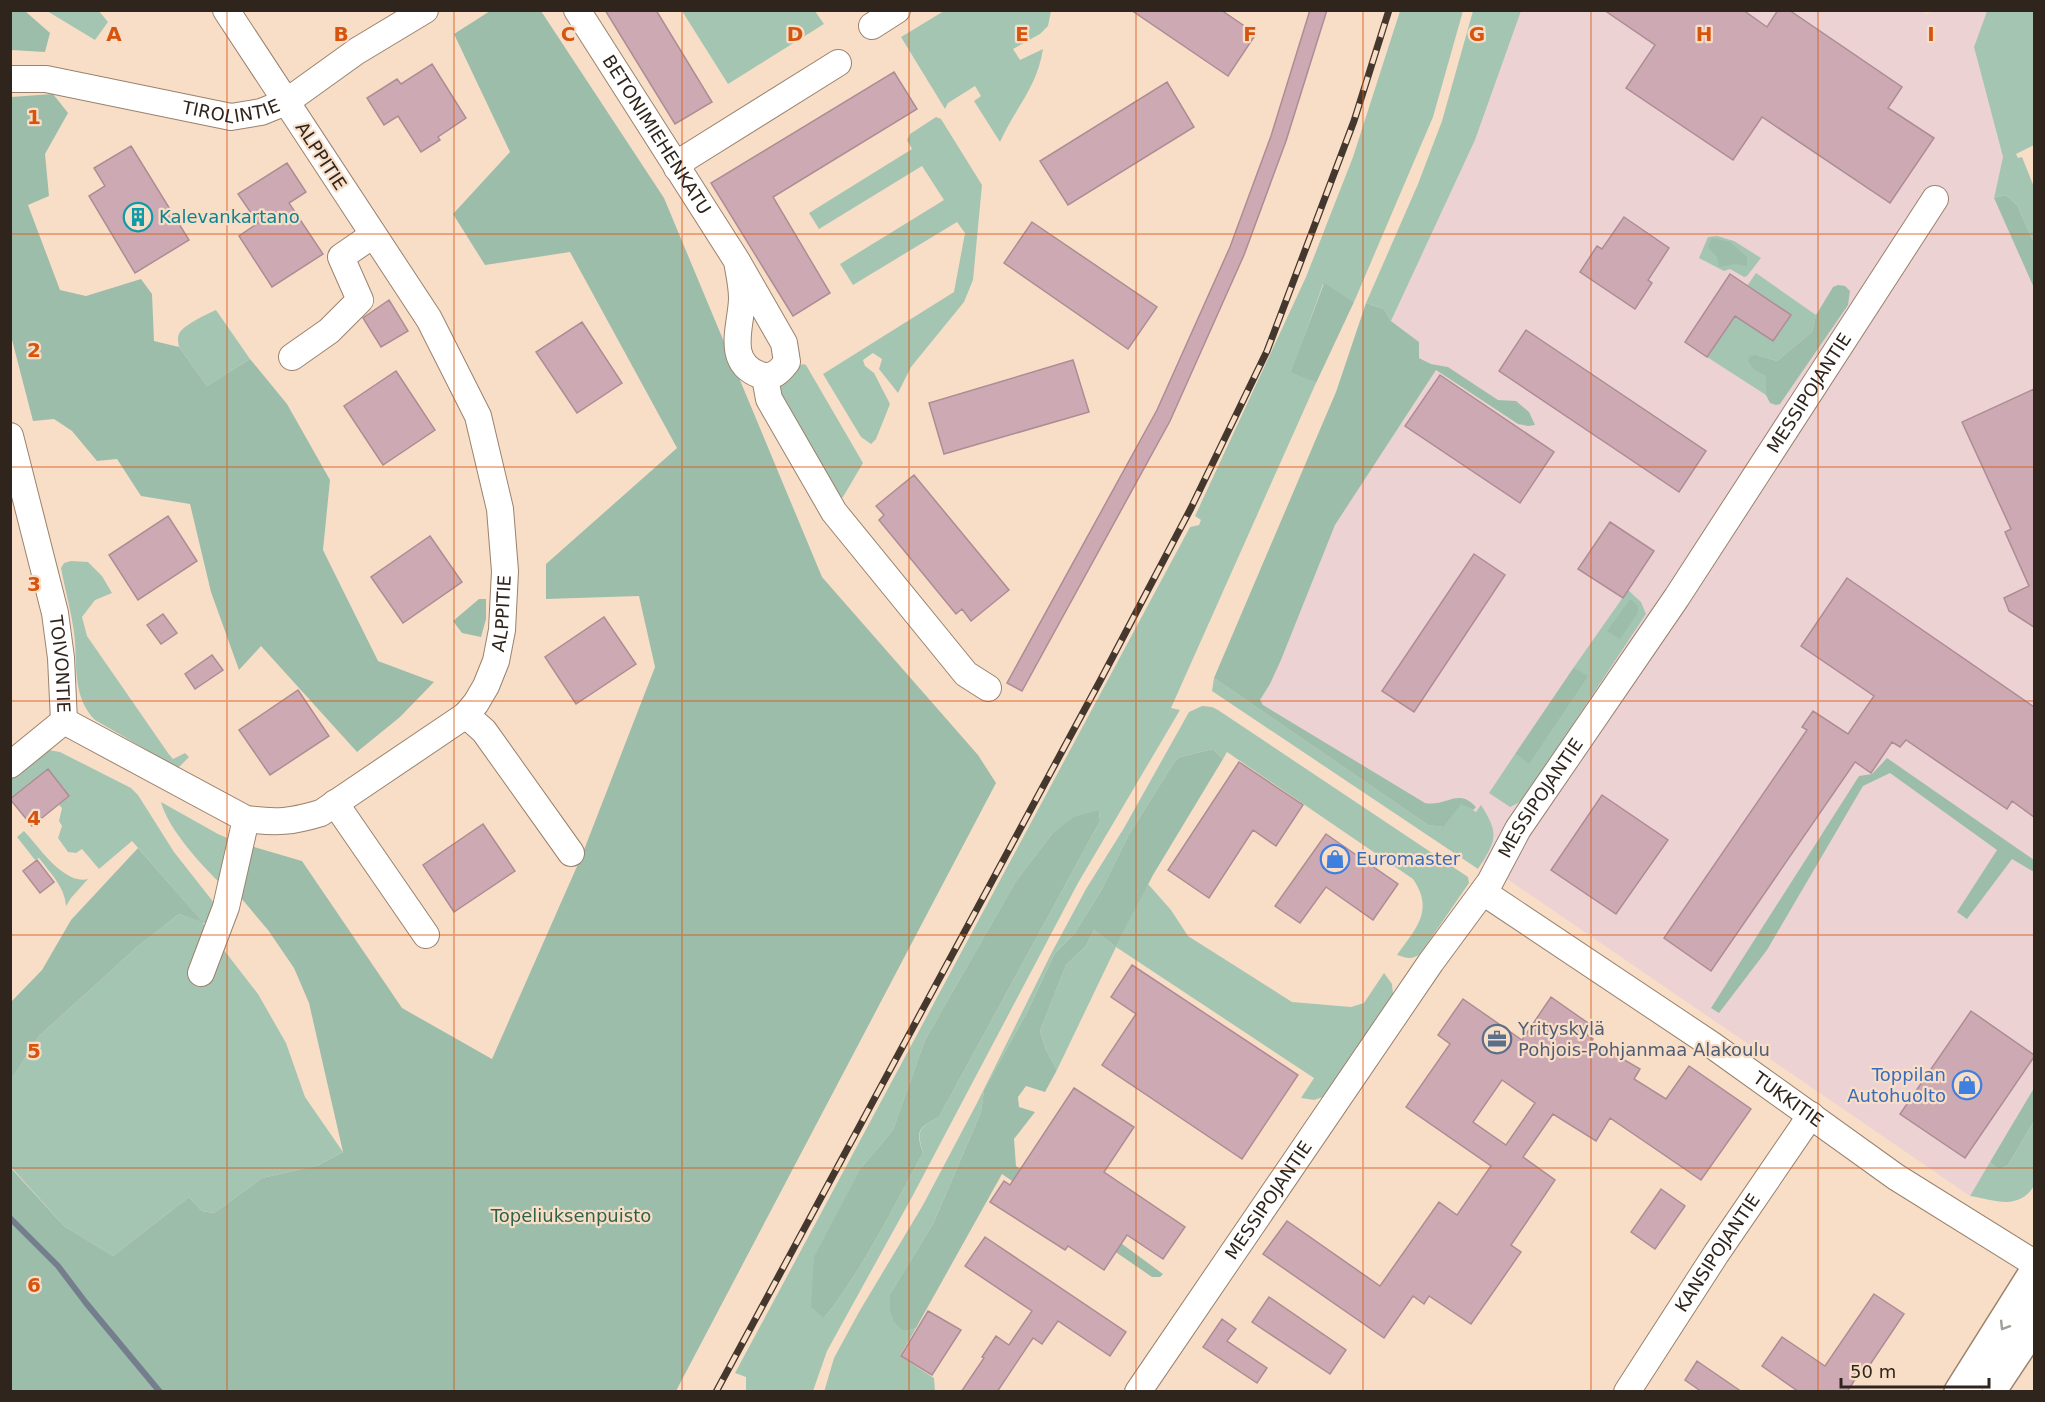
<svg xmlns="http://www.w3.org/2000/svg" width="2045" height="1402" font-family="'DejaVu Sans',sans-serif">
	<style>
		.industrial { fill: #edd2d4 }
		.green { fill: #a5c5b3; fill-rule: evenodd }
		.forest { fill: #9dbdab }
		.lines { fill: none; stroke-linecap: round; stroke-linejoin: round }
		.stream { stroke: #747e8d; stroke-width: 6 }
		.building { fill: #cdaab3; stroke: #ae8c95; stroke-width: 1.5; fill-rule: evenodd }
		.minor-casing { stroke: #9a826d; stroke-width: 28 }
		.major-casing { stroke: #9a826d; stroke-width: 36 }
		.minor { stroke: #fff; stroke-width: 26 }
		.major { stroke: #fff; stroke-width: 33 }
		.rail-casing { stroke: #44382e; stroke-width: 7 }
		.rail { stroke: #f9dec7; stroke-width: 4.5; stroke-dasharray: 14; stroke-linecap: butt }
		.oneway { stroke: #a19d99 }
		.grid { fill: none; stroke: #d6540e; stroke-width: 1.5; stroke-opacity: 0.55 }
		.labels { text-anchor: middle; stroke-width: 4.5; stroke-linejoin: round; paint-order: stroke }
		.street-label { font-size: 18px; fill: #2f251c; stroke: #f9dec7 }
		.culture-label { font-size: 18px; fill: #0d838f; stroke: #f9dec7; text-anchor: start }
		.shop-label { font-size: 18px; fill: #366cbe; stroke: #f9dec7; text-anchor: start }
		.service-label { font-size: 18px; fill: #4e5e75; stroke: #f9dec7; text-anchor: start }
		.park-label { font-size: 18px; fill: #2d6449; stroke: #f9dec7 }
		.grid-label { font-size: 20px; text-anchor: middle; font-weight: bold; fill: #d6540e; stroke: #f9dec7; stroke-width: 4.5; stroke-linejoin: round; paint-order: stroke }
	</style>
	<rect width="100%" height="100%" fill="#f9dec7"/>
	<path class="industrial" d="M1923,10L1925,14L1935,11H1987L1974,47L2003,157L1994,198L2034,288V1088L1970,1196L1256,707L1270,684L1281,660L1335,525L1436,370L1518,424L1516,402L1498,400L1448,367L1431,364L1419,358V342L1391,321L1475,140L1521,11Z"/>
	<path class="green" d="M47,11H99L108,22L95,40Z
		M682,11H815L824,24L728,84Z
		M944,11H1051L1048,26L1040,34L1013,49L1020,60L1043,49C1037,88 1015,108 1000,142L974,101L981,96L975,86L948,103L945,109L901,37Z
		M1400,11H1463L1433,117L1354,302L1323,284L1292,371L1316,383L1171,708L1180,710L1078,883L912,1197L827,1351L813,1391H746V1377L735,1373L1190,527L1199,525L1201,520L1195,516L1306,277L1353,157ZM1099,810L1100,821L939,1117C919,1127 916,1130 923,1153C892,1209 864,1268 824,1318L861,1168L893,1130L925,1040L1016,881L1052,834Z
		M1473,11H1521L1475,140L1391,321L1384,309L1366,303L1418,184L1442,121Z
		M1987,11H2034V145L2016,154L2018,158L2022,157L2034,187V243L2017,205L2006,195L1994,198L2003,157L1974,47Z
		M936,117L941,119L982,185L973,280L964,302L911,367L898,393L879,369L882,359L873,353L863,360L865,366L874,373L890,404L876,439L871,444L861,437L823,374L954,292L965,233L957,222L853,285L840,264L944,200L922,166L819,229L809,213L912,149L907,140L910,134Z
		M1717,236L1734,241L1761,258L1747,276L1744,277L1730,269L1724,271L1699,258L1708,237Z
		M1756,273L1816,315L1812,332L1777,361L1757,355L1766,376V395L1707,357L1735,316L1773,341L1791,315L1747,286Z
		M216,310L250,359L207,386L179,347C178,342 177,336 180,332C186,324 207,314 216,310Z
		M803,364L806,365L863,463L843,497L838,500L780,397L778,385L798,366Z
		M71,561L88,562L102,576L112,593L95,600L82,617L87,636L168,753L173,759L185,753L189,757L178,768L95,720C71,696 78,662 74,632C71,611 65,589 61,568L64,563Z
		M1628,590L1641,602L1646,614L1522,801L1510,807L1489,793L1515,754L1529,763L1587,676L1574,667Z
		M1214,678L1428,825L1444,827L1461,803L1476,812L1481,805C1500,835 1496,840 1478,869L1212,691Z
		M1202,706L1212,707L1218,710L1468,877L1469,883L1420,954C1412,960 1406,958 1397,955C1415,929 1435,911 1413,879L1227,752L1223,759L1213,749L1180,757L1175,761L1128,836L1102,889L1074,934L1055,953L1027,1012L984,1090L981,1112L933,1224L890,1294L907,1331L916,1328L900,1356L934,1378L935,1391L824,1392L834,1358L859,1312L923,1205L977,1103L1052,952L1086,889L1124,828L1189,712Z
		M49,750L60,752L131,788L138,795L174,852L218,908L214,923H203L258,994L286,1043L305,1097L343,1152L319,1165L262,1178L214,1213L202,1211L189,1197L113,1256L64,1226L11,1167V1080L39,1036L137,947L179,914L202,921L132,841L99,869L82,849L76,853L68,852L58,838L62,826L59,821L62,808L59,805L69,796L48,770L11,799V776Z
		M161,802L218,834L234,841L222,885C202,866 168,829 161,802Z
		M24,831C39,847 64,885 88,879L71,898L66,906C65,887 50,873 39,858L35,860L17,837Z
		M1148,884L1171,910L1188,936L1292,1002L1351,1007L1364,1003L1384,973L1392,984L1393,994L1323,1097L1314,1100L1301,1098L1314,1078L1116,947L1057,1070L1046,1050L1040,1031L1066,965L1086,946L1094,930L1116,947Z
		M2034,1121V1186C2018,1211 1995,1200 1970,1196L1990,1162L1999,1170L2008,1165Z"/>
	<path class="forest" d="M10,11H25L50,33L45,52L11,50Z
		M490,11H541L664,198L822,577L978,755L996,783L676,1391H11L10,1167L64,1226L113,1256L189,1197L202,1211L214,1213L262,1178L319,1165L343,1152L309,1003L294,968L268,930L236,892L247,845L302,861L402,1008L492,1059L582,855L655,667L639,596L546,599V564L677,448L570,252L485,265L453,214L510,152L454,34Z
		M53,94L68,113L45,154L49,196L28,205L60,290L86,296L141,279L152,294L154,341L179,347L207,386L250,359L287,404L330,480L323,550L378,661L434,682L400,717L357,752L261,646L239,670L211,592L190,504L141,496L117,459L97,461L72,431L54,419L33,421L11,336V97Z
		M2006,195L2017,205L2034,243V288L1994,198Z
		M1712,238L1730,242L1747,257V266L1735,264L1719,267L1717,257L1708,247Z
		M1324,283L1354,302L1316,383L1291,372Z
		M1838,285L1845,286L1850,291L1848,305L1780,404L1776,405L1770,403L1766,395V376L1754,369L1748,361L1750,356L1757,355L1777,361L1812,332L1816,315L1833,287Z
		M1366,303L1384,309L1391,321L1419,342V358L1431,364L1448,367L1498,400L1516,401L1529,412L1535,425L1528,426L1518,424L1436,370L1335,525L1281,660L1270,684L1260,700L1263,705L1425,803C1447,807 1458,787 1476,807L1473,810L1461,804L1444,827L1428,825L1214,678L1336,392Z
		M479,599H486V619L481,637L462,633L453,621Z
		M1630,599L1638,606L1637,614L1620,639L1607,631Z
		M1574,667L1588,676L1529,764L1515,754Z
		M1213,749L1223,759L1153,875L1116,947L1094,930L1086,946L1066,965L1040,1031L1046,1050L1057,1070L1045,1092L1026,1086L1018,1097L1019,1107L1035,1112L1014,1139L1016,1166L1163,1274L1160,1277H1152L1002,1174L916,1328L907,1331L901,1329L894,1322L890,1310V1294L933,1224L981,1112L984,1090L1027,1012L1055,953L1074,934L1102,889L1128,836L1175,761L1180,757Z
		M1887,758L2034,860V872L2012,859L1967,919L1957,912L1997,850L1890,773L1863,786L1767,950L1719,1013L1711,1008L1859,776L1872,774Z
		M1099,810L1100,821L939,1117C919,1127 915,1130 923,1153C892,1209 864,1268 824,1318L811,1307L814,1257L861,1168L893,1130L925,1040L1016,881L1052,834L1074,817Z
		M138,848L203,922L179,914L137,947L39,1036L11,1080V1002L42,970L71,920Z
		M2034,1088V1121L2008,1165L1999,1170L1990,1162Z"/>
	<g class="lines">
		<path class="stream" d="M10,1218L58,1266L86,1303L160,1392"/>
	</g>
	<path class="building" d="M605,10H656L712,102L675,124Z
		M1131,10H1221L1256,34L1228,76Z
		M1310,10H1327L1286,141L1244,255L1170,421L1022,691L1007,683L1157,410L1230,247L1271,136Z
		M1604,10H1743L1767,27L1778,10H1789L1902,87L1888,108L1934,138L1890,203L1762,117L1733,160L1626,88L1655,45Z
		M432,64L466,118L438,137L440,140L421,152L398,116L384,125L367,98L397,79L401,84Z
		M894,72L917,109L773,197L830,293L793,316L711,183Z
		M1167,82L1194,127L1068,205L1040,161Z
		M131,146L189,240L135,273L89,196L105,186L94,168Z
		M287,163L306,192L289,203L323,254L272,287L239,236L258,223L238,194Z
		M1624,217L1669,248L1648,280L1652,283L1635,309L1580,272L1597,246L1602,249Z
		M1032,222L1157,307L1128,349L1004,263Z
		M1730,274L1791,315L1773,341L1735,316L1707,357L1685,342Z
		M389,300L408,331L381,347L363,318Z
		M582,322L622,383L577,413L536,352Z
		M1526,330L1706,451L1679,492L1499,371Z
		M1073,360L1089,412L944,454L929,403Z
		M396,371L435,430L383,465L344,406Z
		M1440,375L1554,452L1520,503L1405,426Z
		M2034,389V627L2009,611L2004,598L2029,586L2005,532L2011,529L1962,422Z
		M914,475L1009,590L971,621L962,609L956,614L879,520L884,515L876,506Z
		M168,516L197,561L138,600L109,555Z
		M1610,522L1654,551L1623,598L1578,569Z
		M430,536L462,582L403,623L371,577Z
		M1474,554L1505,575L1414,712L1382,691Z
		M1847,578L2034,707V817L2012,801L2007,809L1906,740L1900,747L1892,742L1871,773L1855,762L1711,971L1664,938L1807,730L1802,727L1813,711L1848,734L1874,696L1801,646Z
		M163,614L177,633L161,644L147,625Z
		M604,617L636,664L576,704L545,657Z
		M212,655L223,670L195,689L185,674Z
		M298,690L329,736L270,775L239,730Z
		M1239,762L1303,805L1276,846L1253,830L1209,898L1168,870Z
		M48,769L69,796L32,826L10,799Z
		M1602,795L1668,840L1616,914L1551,870Z
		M483,824L515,871L454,912L423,865Z
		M1326,834L1398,884L1373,920L1326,887L1300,923L1275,906Z
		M37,860L54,882L40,893L23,871Z
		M1132,965L1298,1075L1242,1159L1102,1065L1136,1014L1111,997Z
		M1551,997L1588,1023L1582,1031L1593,1039L1592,1041L1640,1069L1634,1079L1666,1099L1689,1066L1751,1109L1701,1180L1610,1118L1596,1141L1553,1114L1523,1157L1555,1180L1511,1245L1521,1252L1471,1324L1429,1296L1424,1304L1413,1296L1384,1338L1263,1254L1287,1221L1380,1286L1439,1202L1457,1215L1491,1166L1406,1107L1450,1044L1438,1035L1463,999L1522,1040ZM1502,1080L1535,1103L1506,1145L1473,1122Z
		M1971,1011L2034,1055V1057L1965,1158L1900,1114Z
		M1074,1088L1134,1127L1104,1172L1185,1227L1163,1259L1127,1235L1104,1270L1068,1246L1065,1250L990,1202L1004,1181L1010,1185Z
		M1661,1189L1685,1206L1655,1249L1631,1232Z
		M985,1237L1126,1332L1110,1356L1058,1321L1042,1344L1033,1338L997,1392H961L984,1358L982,1357L996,1336L1009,1345L1032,1311L965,1266Z
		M1874,1294L1904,1314L1865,1372L1861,1370L1847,1392H1799L1762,1366L1782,1337L1825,1366Z
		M1269,1297L1346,1350L1330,1374L1252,1322Z
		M928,1311L961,1330L932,1375L901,1356Z
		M1222,1319L1236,1329L1227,1341L1267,1368L1257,1383L1203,1347Z
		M1697,1361L1742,1392H1702L1685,1380Z"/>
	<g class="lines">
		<g class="minor-casing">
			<g id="minor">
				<path id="s1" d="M577,10L737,261L784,343L787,362C780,371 773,379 760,375C724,362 742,324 742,298C742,286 739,273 737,261"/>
				<path d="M872,26L897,10"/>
				<path id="s2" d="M10,79H46L231,117L261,112L286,102L357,51L425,10"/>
				<path d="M677,168L686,158L838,63"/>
				<path d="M292,357L329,331L360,300L341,257L373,235"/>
				<path d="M765,377L769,399L834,512L966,674L988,688"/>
				<path id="s3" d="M10,436L55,613L61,658L64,721"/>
				<path d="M466,715L484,731L571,853"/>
				<path id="s4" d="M64,721L246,819C277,823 291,822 321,813L466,715L476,703L486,686L496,661L502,630L505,571L500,509L478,416L429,319L226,10"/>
				<path d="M10,765L64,721"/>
				<path d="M335,803L426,935"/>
				<path id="s5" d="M1483,892L1712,1045L1896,1177L2034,1263"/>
				<path d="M201,973L226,907L246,819"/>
				<path id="s6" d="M1138,1392L1431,962L1490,882L1518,829L1677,597L1935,199"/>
				<path id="s7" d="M1627,1392L1716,1254L1811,1115"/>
			</g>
		</g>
		<g class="major-casing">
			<path id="major" d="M1996,1380L2034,1323
				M1961,1392L2034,1276"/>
		</g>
		<use href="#minor" class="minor"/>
		<use href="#major" class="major"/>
		<g class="rail-casing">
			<path id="rail" d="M716,1392L1100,681L1191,508L1267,351L1354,121L1389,10"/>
		</g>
		<use href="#rail" class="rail"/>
	</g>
	<defs><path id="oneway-chevron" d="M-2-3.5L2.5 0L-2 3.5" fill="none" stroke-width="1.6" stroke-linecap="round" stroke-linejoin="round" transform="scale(1.5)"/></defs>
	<use class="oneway" href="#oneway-chevron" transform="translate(2004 1326) rotate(122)"/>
	<path class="grid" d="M227,10V1392M454,10V1392M682,10V1392M909,10V1392M1136,10V1392M1363,10V1392M1591,10V1392M1818,10V1392M10,234H2034M10,467H2034M10,701H2034M10,935H2034M10,1168H2034"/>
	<defs>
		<g id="building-ring" transform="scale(1.5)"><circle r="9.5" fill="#f9dec7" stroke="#0f9aa8" stroke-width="1.5"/><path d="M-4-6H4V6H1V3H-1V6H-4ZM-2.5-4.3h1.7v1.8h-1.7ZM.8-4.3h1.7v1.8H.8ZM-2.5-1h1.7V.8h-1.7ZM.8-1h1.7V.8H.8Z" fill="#0f9aa8"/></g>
		<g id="shop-ring" transform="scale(1.5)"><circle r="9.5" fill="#f9dec7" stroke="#3f7fe0" stroke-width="1.5"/><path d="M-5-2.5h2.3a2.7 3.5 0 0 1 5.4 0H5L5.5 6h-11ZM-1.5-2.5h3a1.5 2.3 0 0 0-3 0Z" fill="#3f7fe0"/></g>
		<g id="office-ring" transform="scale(1.5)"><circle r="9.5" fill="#f9dec7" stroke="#5c6f8a" stroke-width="1.5"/><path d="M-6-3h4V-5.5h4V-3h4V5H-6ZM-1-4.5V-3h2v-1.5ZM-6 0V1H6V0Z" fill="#5c6f8a"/></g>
	</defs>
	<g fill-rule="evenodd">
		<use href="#building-ring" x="138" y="217"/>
		<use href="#shop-ring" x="1335" y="859"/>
		<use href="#office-ring" x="1497" y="1039"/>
		<use href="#shop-ring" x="1967" y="1085"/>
	</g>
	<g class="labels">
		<g class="street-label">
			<text dy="6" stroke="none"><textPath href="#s2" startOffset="225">TIROLINTIE</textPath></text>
			<text dy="6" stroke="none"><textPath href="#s1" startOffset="148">BETONIMIEHENKATU</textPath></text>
			<text transform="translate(321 156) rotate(57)" y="6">ALPPITIE</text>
			<text dy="6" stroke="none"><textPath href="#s6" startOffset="1204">MESSIPOJANTIE</textPath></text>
			<text dy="6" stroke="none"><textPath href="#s4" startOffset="568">ALPPITIE</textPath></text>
			<text dy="6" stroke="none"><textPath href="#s3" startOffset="234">TOIVONTIE</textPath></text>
			<text dy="6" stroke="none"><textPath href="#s6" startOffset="718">MESSIPOJANTIE</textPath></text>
			<text dy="6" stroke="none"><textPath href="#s5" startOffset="369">TUKKITIE</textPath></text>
			<text dy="6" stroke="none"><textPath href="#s6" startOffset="232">MESSIPOJANTIE</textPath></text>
			<text dy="6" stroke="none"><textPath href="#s7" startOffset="166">KANSIPOJANTIE</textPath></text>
		</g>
		<g class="culture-label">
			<text x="159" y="223">Kalevankartano</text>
		</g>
		<g class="shop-label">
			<text x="1356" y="865">Euromaster</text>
			<text x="1946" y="1081" text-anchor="end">Toppilan<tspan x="1946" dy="21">Autohuolto</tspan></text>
		</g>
		<g class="service-label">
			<text x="1518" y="1035">Yrityskylä<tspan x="1518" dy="21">Pohjois-Pohjanmaa Alakoulu</tspan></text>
		</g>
		<g class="park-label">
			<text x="571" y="1222">Topeliuksenpuisto</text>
		</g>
	</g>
	<g class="grid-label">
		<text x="114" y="41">A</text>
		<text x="341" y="41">B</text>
		<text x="568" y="41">C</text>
		<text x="795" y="41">D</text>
		<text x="1022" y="41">E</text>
		<text x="1250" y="41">F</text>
		<text x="1477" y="41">G</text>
		<text x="1704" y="41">H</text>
		<text x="1931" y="41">I</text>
		<text x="34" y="124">1</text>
		<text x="34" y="357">2</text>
		<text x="34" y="591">3</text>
		<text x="34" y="825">4</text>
		<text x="34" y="1058">5</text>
		<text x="34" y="1292">6</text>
	</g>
	<rect width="2045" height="1402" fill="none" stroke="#2f251c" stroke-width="24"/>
	<path d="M1841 1378v9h148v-9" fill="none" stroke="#2f251c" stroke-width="3"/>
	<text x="1850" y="1378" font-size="18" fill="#2f251c" stroke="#f9dec7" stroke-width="4.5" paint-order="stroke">50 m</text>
</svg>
